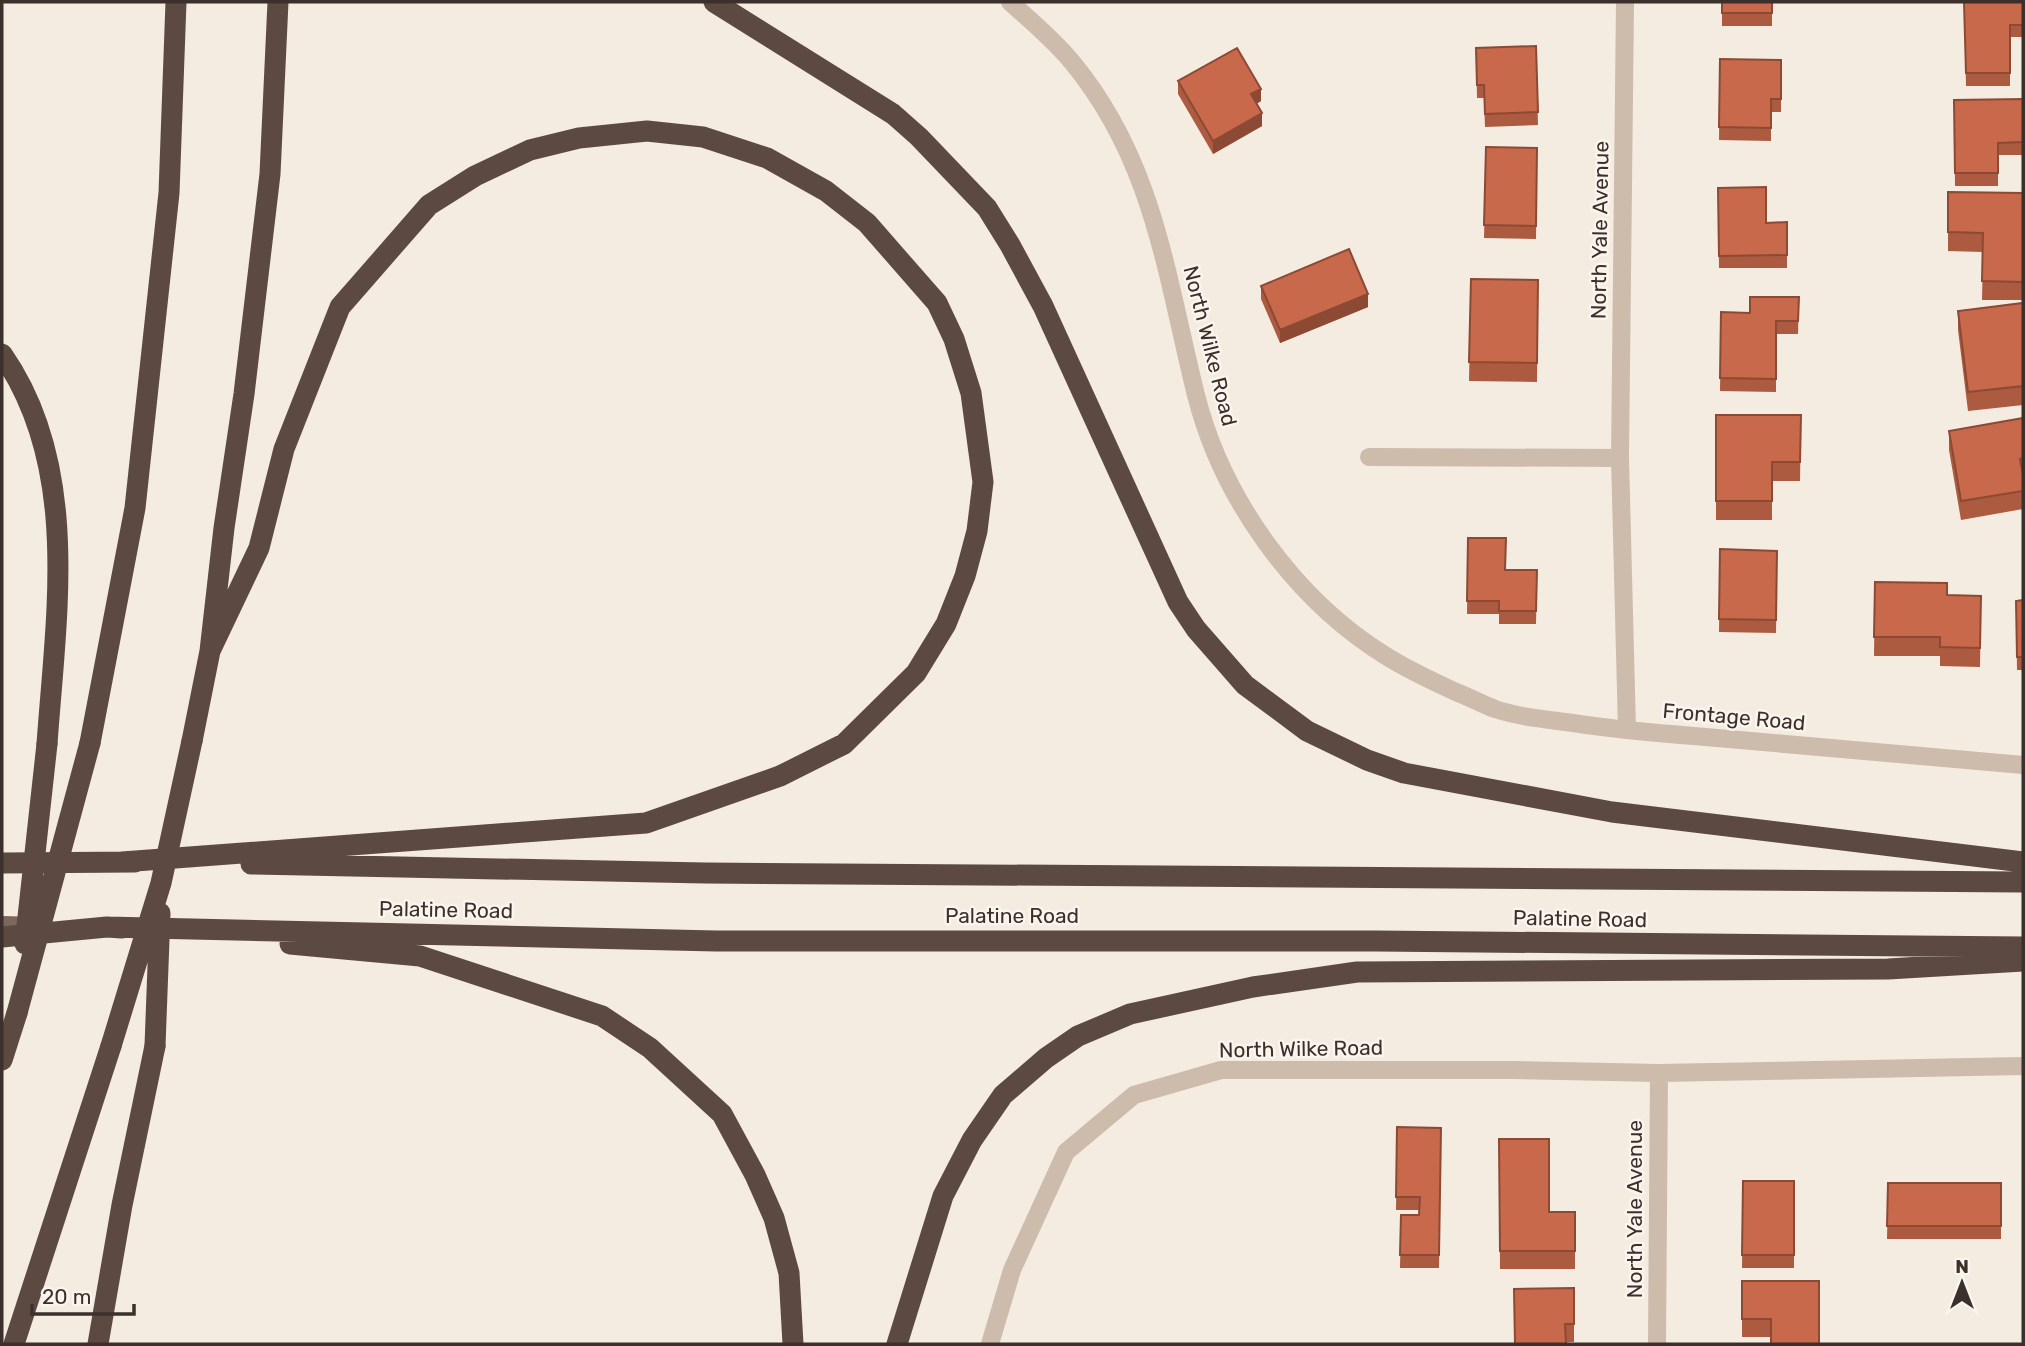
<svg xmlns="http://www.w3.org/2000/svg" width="2025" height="1346" font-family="Rubik,sans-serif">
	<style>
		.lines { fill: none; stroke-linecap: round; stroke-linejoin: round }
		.minor { stroke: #cdbbac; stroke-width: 18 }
		.major { stroke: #7d675c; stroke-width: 18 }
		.highway { stroke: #5c4a42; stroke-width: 21 }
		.highway-bridge { stroke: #5c4a42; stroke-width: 21 }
		.wall { fill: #ac5a40 }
		.shaded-wall { fill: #8c4a34 }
		.building { fill: #c8694b; stroke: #8c4a34; stroke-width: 2 }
		.labels { text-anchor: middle; stroke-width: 5; stroke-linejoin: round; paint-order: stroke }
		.street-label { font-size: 21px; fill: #3b302b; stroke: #fbf5ee }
	</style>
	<rect width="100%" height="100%" fill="#f4ebe1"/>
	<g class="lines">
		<path class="minor" d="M1010,2C1031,21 1054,40 1072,62C1154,161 1166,275 1196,395C1222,498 1294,599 1386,656C1408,670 1432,681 1456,692C1469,697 1482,704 1495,709C1520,717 1547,720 1573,723C1613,729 1654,733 1694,736C1804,746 1914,756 2023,765
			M1625,2L1620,458L1627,730
			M1369,457L1620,458
			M990,1344L1012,1270L1066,1152L1134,1095L1221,1070H1515L1659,1073L2023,1066
			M1657,1344L1659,1073"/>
		<path class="major" d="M2,925L37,926"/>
		<path class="highway" d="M714,2L893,114L919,137L987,208L1010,245L1043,306L1178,602L1196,629L1245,685L1307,731L1367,760L1404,773L1612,812L2023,862
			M2,354C81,467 56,615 47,744
			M192,741L210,651L224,528L244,394L270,174L278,2
			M90,743L135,508L169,193L176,2
			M122,862L646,823L780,776L844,744L916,673L946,624L965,576L977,531L983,482L971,393L954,339L937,303L867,223L826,191L767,158L703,137L647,131L579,138L530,150L475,176L429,205L340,307L284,449L259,548L210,651
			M2,863L135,862
			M251,864L705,873L2023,882
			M107,927L716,941H1376L2023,947
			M2,937L107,927L122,928
			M290,944L420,956L602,1016L650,1048L722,1114L755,1175L774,1218L789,1273L793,1344
			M2,1060L17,1013
			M14,1344L111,1046
			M98,1344L122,1205L155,1046
			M897,1344L943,1196L972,1140L1003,1095L1046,1058L1078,1036L1130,1014L1253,987L1357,972L1888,969L2023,961"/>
		<path class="highway-bridge" d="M25,944L47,744
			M17,1013L90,743
			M111,1046L161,883L192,741
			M155,1046L160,913"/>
	</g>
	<path class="wall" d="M1722,2H1772V26H1722Z
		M1964,2H2023V37H2010V86H1966Z
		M1536,46L1538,125L1485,127L1484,98H1477L1476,48Z
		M1720,59L1781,60V112H1771V141L1719,140Z
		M1178,81L1261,101L1256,104L1262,126L1213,154L1178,94Z
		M2023,99V155H1998V186H1955L1954,100Z
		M1486,147L1537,148L1536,239L1484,238Z
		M1718,188L1766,223L1787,222V268H1719Z
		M1948,192L2023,193V300H1982L1983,252L1948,251Z
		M1471,279L1538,280L1537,382L1469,381Z
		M1261,286L1368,307L1280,343L1261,299Z
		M1799,297L1798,334H1776V392L1720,391L1721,312L1750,313Z
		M2023,303V405L1968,411L1958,330V311Z
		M1716,415H1801L1800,481H1772V520H1716Z
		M2023,418V509L1961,520L1949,450V431Z
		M1468,538L1505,570H1537L1536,624H1499V614H1467Z
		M1720,549L1777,551L1776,633L1719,632Z
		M1875,582L1947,595L1981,596L1980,667L1940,666V656H1874Z
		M2023,600V670H2017L2016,601Z
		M1397,1127L1441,1128L1439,1268H1400L1401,1215H1419L1420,1210H1396Z
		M1499,1139L1549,1212H1575V1269H1500Z
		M1743,1181H1794V1268H1742Z
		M1888,1183H2001V1239H1887Z
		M1742,1281H1819L1771,1337H1742Z
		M1574,1288V1342L1515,1344Z"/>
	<path class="shaded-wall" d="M1261,89V101L1251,107V94Z
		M1262,113V126L1213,154V141Z
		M1368,294V307L1280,343V330Z"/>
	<path class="building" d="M1722,2H1772V13H1722Z
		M1964,2H2023V25H2010V73H1966Z
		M1536,46L1538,112L1485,114L1484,85H1477L1476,48Z
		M1237,48L1261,89L1251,94L1262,113L1213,141L1178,81Z
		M1720,59L1781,60V99H1771V128L1719,127Z
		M2023,99V142L1998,143V173H1955L1954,100Z
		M1486,147L1537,148L1536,226L1484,225Z
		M1766,187V223L1787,222V255L1719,256L1718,188Z
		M1948,192L2023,193V282L1982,281L1983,233L1948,232Z
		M1349,249L1368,294L1280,330L1261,286Z
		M1471,279L1538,280L1537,363L1469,362Z
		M1750,297H1799L1798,321H1776V379L1720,378L1721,312L1750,313Z
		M2023,303V386L1968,392L1958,311Z
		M1716,415H1801L1800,462H1772V501H1716Z
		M2023,418V458L2020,459L2023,475V491L1961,501L1949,431Z
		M1468,538H1506L1505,570H1537L1536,611H1499V601H1467Z
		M1720,549L1777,551L1776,620L1719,619Z
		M1875,582L1947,583V595L1981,596L1980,648L1940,647V637H1874Z
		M2023,600V657H2017L2016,601Z
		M1397,1127L1441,1128L1439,1255H1400L1401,1215H1419L1420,1197H1396Z
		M1499,1139H1549V1212H1575V1251H1500Z
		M1743,1181H1794V1255H1742Z
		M1888,1183H2001V1226H1887Z
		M1742,1281H1819V1344H1771V1319H1742Z
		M1574,1288V1324H1565L1566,1344H1515L1514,1289Z"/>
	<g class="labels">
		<g class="street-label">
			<text transform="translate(1600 230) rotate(-89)" y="7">North Yale Avenue</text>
			<text transform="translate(1210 346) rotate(76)" y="7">North Wilke Road</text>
			<text transform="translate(1734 717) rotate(5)" y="7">Frontage Road</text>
			<text transform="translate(446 910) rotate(1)" y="7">Palatine Road</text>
			<text x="1012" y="923">Palatine Road</text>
			<text transform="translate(1580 919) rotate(1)" y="7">Palatine Road</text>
			<text transform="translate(1301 1049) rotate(-1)" y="7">North Wilke Road</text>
			<text transform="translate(1635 1209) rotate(-90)" y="7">North Yale Avenue</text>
		</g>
	</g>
	<rect width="2025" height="1346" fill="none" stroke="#3b302b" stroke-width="7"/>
	<g transform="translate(1962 1283)" stroke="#fbf5ee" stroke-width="5" paint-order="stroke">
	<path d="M0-5L12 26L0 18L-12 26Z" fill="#3b302b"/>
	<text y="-10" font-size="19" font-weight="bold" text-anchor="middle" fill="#3b302b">N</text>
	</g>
	<path d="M32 1304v10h102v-10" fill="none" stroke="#3b302b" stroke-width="3.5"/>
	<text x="42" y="1304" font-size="21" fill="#3b302b" stroke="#fbf5ee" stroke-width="5" paint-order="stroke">20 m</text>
</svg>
